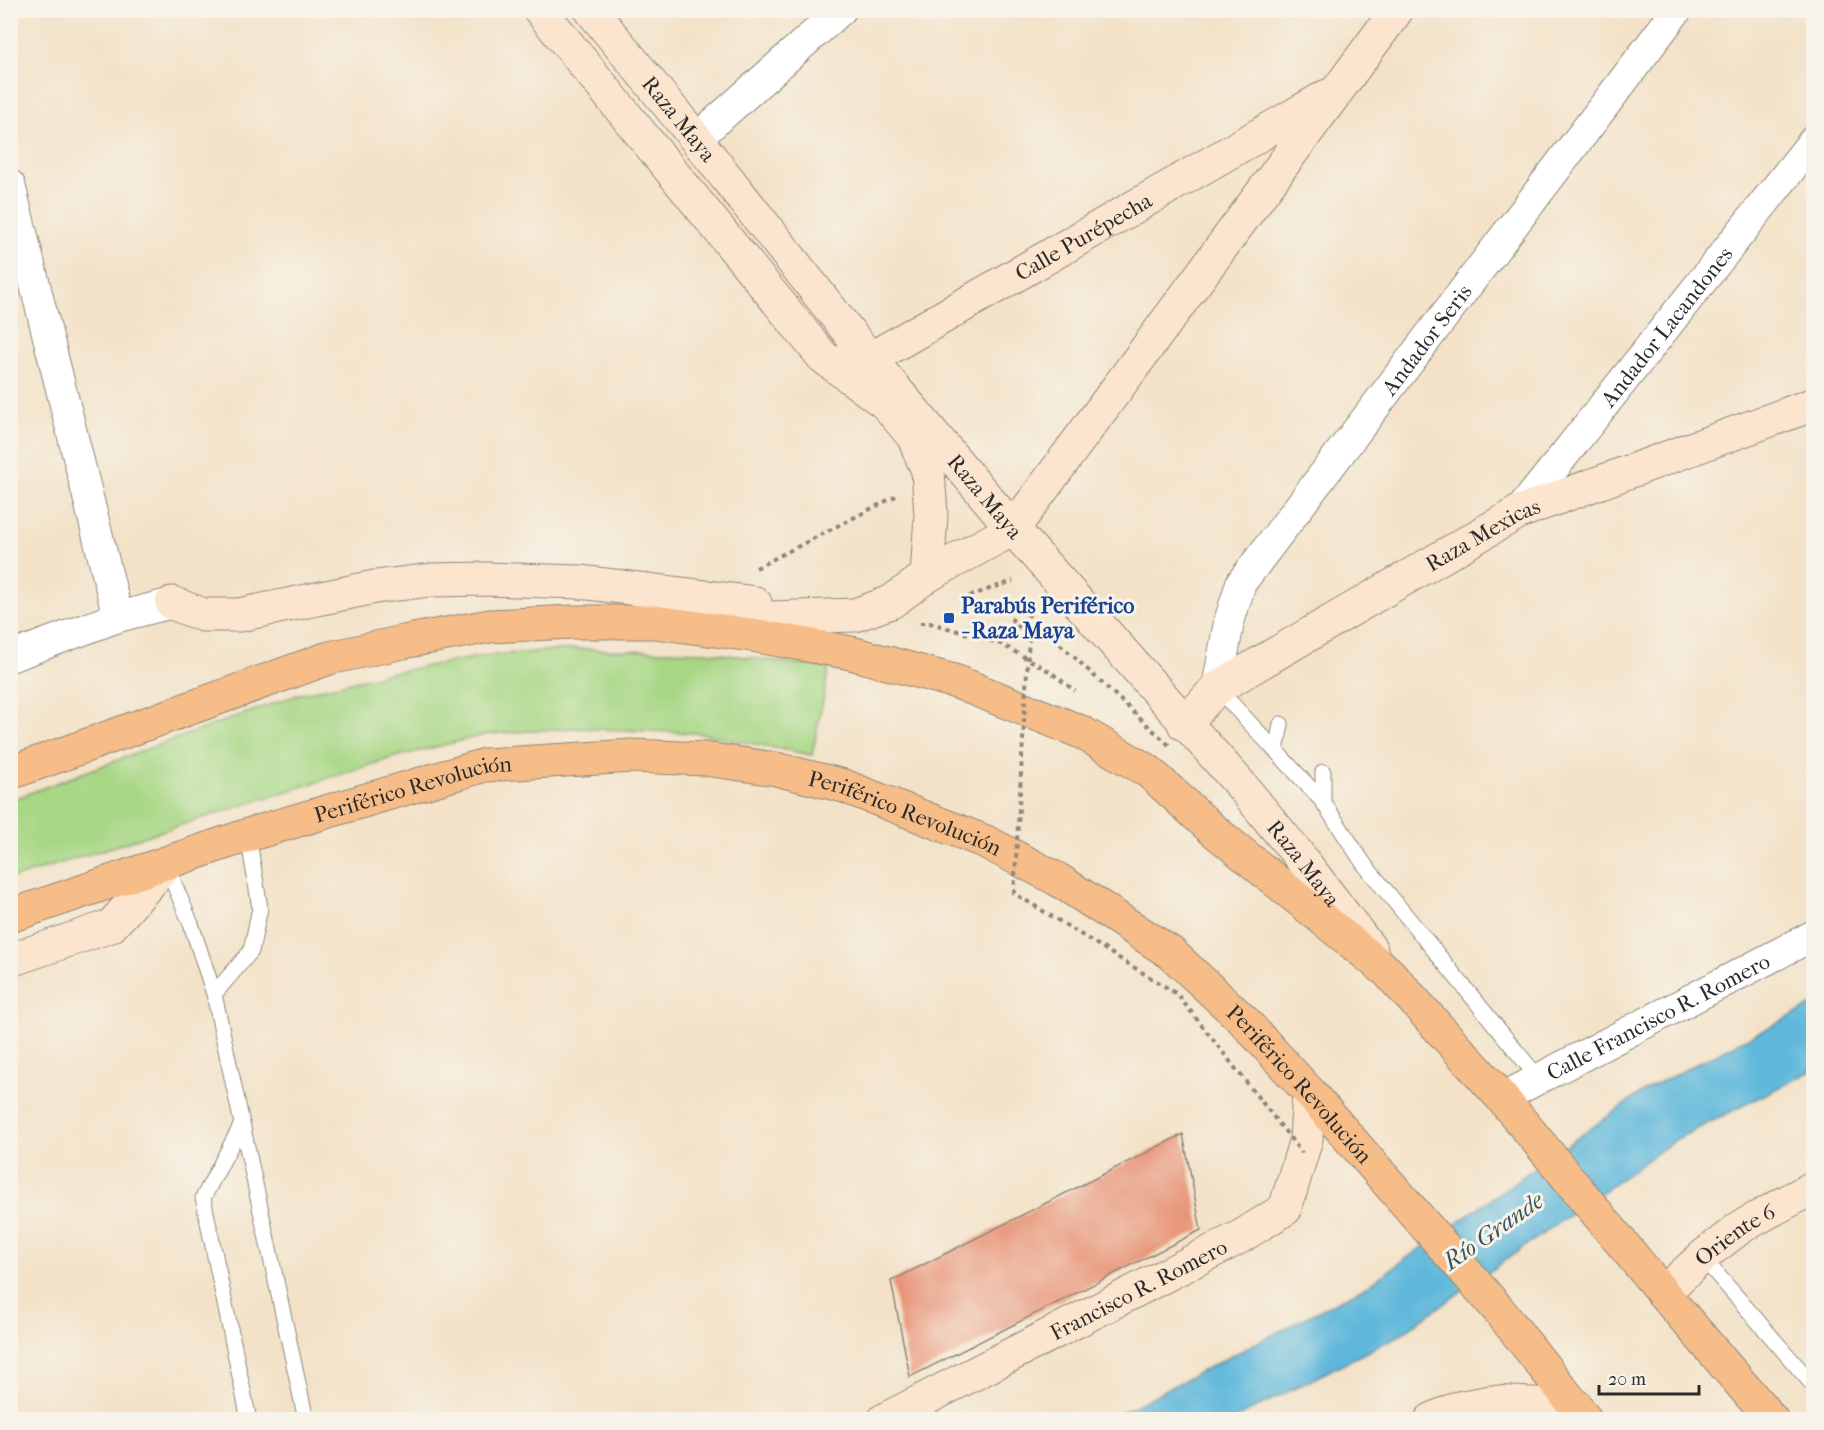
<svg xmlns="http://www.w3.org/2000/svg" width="1824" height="1430" font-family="'IM FELL French Canon',serif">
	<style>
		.green { fill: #a7d785; stroke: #698158; stroke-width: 1.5 }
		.water { fill: #5eb8db; stroke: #447283; stroke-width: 1.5 }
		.building { fill: #e89679 }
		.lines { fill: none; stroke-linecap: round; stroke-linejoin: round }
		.lane-casing { stroke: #8f867a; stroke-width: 17 }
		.street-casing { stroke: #8f867a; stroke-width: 32 }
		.secondary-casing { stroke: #8f867a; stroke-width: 35 }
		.highway-casing { stroke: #8f867a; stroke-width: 35 }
		.path { stroke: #8f867a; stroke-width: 4; stroke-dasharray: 4.5 4.5; stroke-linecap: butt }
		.lane { stroke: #fff; stroke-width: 15 }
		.street { stroke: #fff; stroke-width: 30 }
		.secondary { stroke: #fce5cf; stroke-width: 33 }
		.highway { stroke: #f7bd88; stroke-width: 33 }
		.path-bridge { stroke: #8f867a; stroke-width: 4; stroke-dasharray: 4.5 4.5; stroke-linecap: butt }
		.transit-dot { fill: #1a4fb4; stroke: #f7f3e8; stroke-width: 2 }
		.labels { text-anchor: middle; stroke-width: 6; stroke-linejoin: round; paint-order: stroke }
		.street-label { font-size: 22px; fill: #2b2b2b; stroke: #f7f3e8 }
		.transit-label { font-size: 22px; font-weight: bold; fill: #164399; stroke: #f7f3e8; text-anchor: start }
		.water-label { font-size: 24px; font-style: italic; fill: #3a5560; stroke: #f7f3e8 }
	</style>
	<rect width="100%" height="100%" fill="#f7f3e8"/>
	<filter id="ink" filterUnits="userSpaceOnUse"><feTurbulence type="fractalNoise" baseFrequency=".0167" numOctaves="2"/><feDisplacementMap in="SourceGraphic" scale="12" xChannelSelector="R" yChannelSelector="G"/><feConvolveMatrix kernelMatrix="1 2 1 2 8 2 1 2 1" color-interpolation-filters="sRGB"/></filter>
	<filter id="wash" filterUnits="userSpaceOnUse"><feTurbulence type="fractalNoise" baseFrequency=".008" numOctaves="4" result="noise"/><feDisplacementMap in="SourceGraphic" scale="24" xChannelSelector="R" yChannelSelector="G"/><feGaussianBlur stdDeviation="1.35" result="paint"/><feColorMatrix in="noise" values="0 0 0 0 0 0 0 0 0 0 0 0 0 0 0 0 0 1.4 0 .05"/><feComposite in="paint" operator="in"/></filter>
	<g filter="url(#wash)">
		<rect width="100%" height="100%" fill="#f3e2c8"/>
		<path class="green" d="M577,649L706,652L829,668L812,755L697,733L575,728L489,734L395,757L11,879V800L166,742L300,694L389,673L490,655Z"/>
		<path class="water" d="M1813,1005V1070L1677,1139L1398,1336L1234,1419L1107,1420L1367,1286L1647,1089Z"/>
		<g id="blocks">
			<path class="building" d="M1183,1134L1201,1230L910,1377L891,1281Z"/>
		</g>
	</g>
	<g filter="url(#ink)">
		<use href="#blocks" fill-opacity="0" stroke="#8f867a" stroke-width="1.5"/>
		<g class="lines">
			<g class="lane-casing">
				<path id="lane" d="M1217,688L1276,751
					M1281,724L1276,751L1323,802
					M1323,772V802L1364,864L1539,1079
					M166,865L191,924L214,994L306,1420
					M214,994L251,951L260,908L248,835
					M242,1124L203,1198L249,1420
					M1702,1257L1814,1386"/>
			</g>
			<g class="street-casing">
				<g id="street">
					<path d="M696,139L841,10"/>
					<path d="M10,185L118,617"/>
					<path id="s1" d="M1519,512L1814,140"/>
					<path d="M10,657L118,617L172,603"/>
					<path id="s2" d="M1217,688L1229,622L1241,583L1677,10"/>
					<path id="s3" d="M1502,1098L1814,935"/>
				</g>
			</g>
			<g class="secondary-casing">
				<g id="secondary">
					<path d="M540,10L823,357L886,404L913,436L928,471L931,515L927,576"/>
					<path id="s4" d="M591,10L696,139L870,359L1013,529L1240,784L1296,852L1371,950"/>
					<path id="s5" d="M849,358L870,359L1327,96"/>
					<path d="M172,603L203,615H239L375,587L431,580L487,579L580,582L755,603"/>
					<path d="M711,620L855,615L891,602L927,576L1013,529L1397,10"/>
					<path id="s6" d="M1184,724L1217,688L1519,512L1814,404"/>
					<path d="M10,960L111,926L166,865"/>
					<path id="s7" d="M1663,1293L1702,1257L1741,1227L1814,1187"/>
					<path id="s8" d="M884,1420L1240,1237L1285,1209L1306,1139L1309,1092"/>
					<path d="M1431,1420L1458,1408L1491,1402L1576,1406"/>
				</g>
			</g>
			<g class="highway-casing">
				<g id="highway">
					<path d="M10,773L329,658L408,641L490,626L572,622H655L752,635L851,653L957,682L1081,732L1148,771L1212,829L1388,972L1502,1098L1663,1293L1772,1420"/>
					<path id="s9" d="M10,916L248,835L485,765L632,756L705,759L776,769L844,786L986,842L1057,879L1171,953L1244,1021L1309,1092L1498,1309L1586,1420"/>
				</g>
			</g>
			<path class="path" d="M756,568L896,496
				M961,599L1013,581
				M920,623H931L1001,644L1049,671L1075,691"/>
			<use href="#lane" class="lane"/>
			<use href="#street" class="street"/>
			<use href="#secondary" class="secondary"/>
			<use href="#highway" class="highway"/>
			<path class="path-bridge" d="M1169,745L1020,607L1012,620L1029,637L1014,893L1177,994L1302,1153"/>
		</g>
	</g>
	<rect class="transit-dot" x="943" y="612" width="12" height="12" rx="3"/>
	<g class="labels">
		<g class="street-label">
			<text dy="8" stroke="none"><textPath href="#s4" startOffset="140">Raza Maya</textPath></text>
			<text dy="8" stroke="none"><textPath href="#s5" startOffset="267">Calle Purépecha</textPath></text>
			<text dy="8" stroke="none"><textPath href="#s1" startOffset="237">Andador Lacandones</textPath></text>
			<text dy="8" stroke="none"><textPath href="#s2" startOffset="414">Andador Seris</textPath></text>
			<text dy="8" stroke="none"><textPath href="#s4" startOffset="626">Raza Maya</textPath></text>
			<text dy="8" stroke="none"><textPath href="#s6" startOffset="356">Raza Mexicas</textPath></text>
			<text dy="8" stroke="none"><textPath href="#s9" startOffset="423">Periférico Revolución</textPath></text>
			<text dy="8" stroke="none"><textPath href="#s9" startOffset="927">Periférico Revolución</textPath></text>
			<text dy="8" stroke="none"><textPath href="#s4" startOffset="1112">Raza Maya</textPath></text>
			<text dy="8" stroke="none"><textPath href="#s3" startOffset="176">Calle Francisco R. Romero</textPath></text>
			<text dy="8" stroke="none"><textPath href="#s9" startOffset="1413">Periférico Revolución</textPath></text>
			<text dy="8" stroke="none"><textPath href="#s7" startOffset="93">Oriente 6</textPath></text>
			<text dy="8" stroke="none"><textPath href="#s8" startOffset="286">Francisco R. Romero</textPath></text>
		</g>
		<g class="transit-label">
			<text x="961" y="613">Parabús Periférico<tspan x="961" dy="25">- Raza Maya</tspan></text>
		</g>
		<g class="water-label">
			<text transform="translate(1493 1231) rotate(-35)" y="8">Río Grande</text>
		</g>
	</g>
	<rect width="1824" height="1430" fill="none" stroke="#f7f3e8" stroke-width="36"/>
	<path d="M1599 1385v9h100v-9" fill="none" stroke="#2b2b2b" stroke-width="3"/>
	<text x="1608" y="1385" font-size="18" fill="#2b2b2b" stroke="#f7f3e8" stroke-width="4.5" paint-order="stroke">20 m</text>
</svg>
